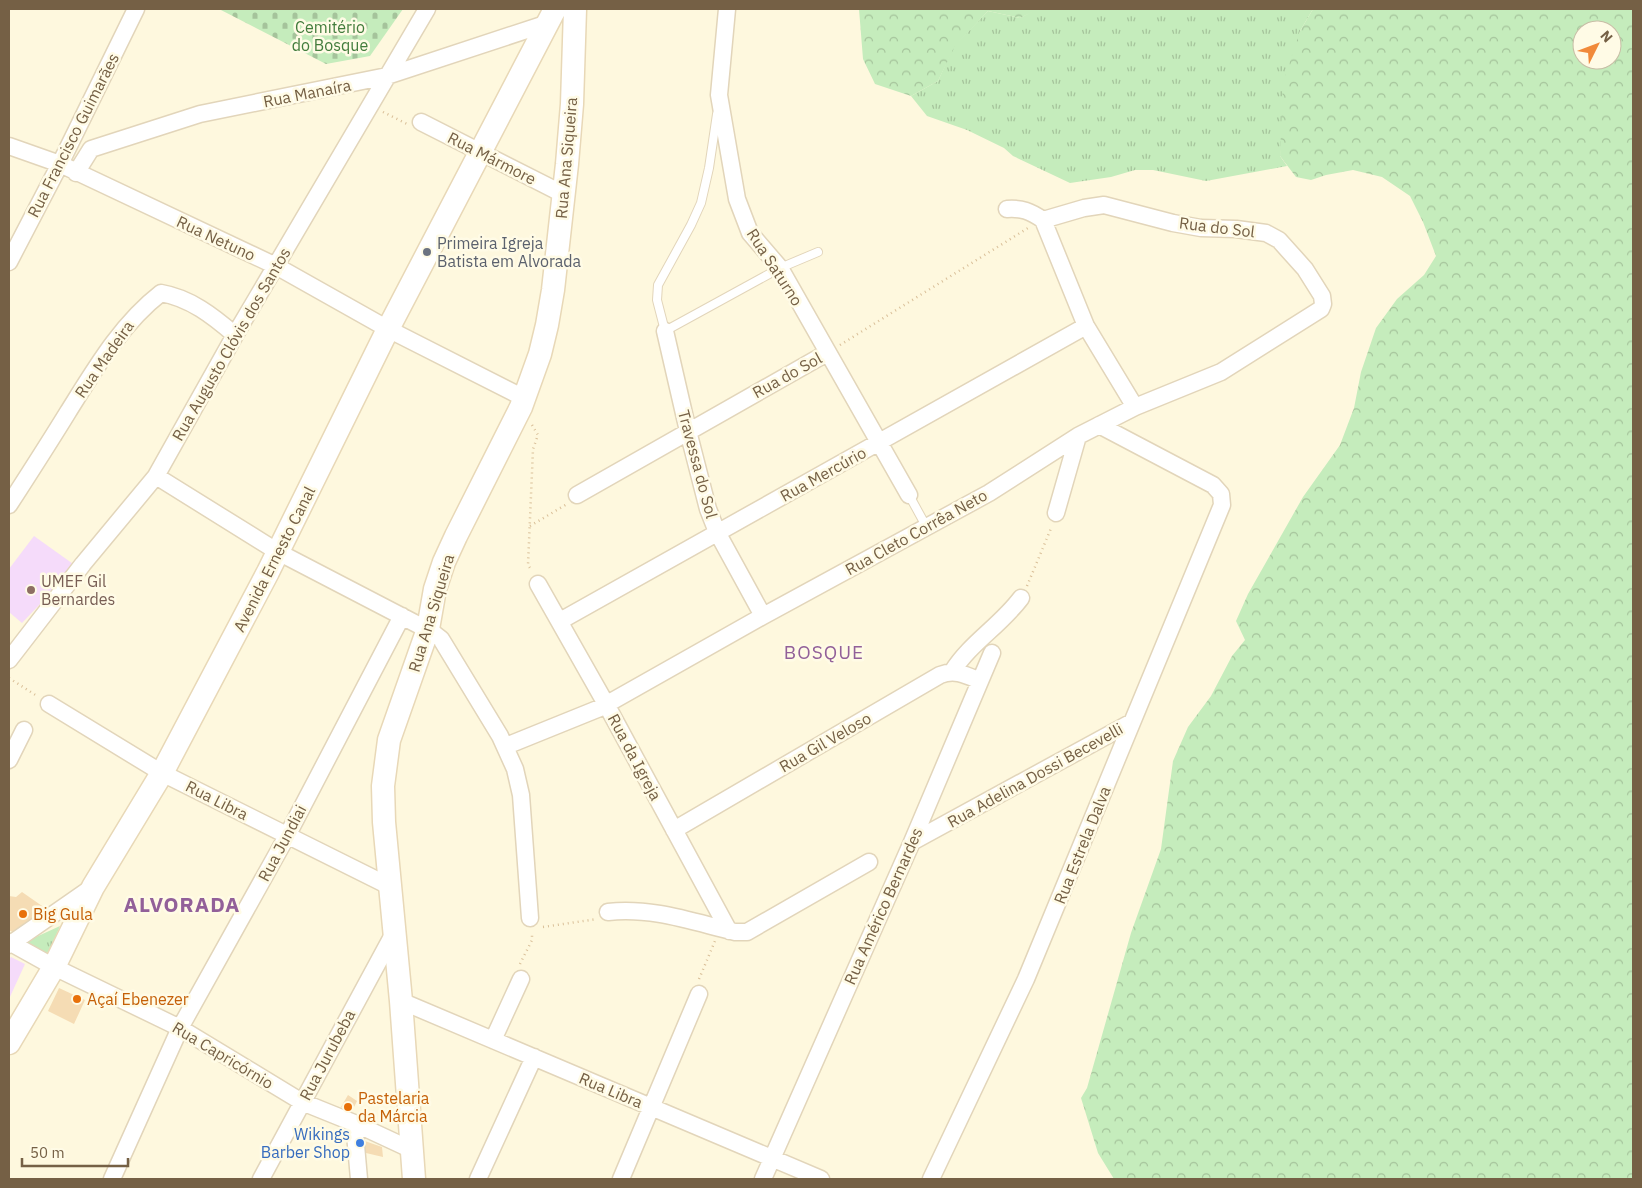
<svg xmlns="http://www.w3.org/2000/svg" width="1642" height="1188" font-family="'IBM Plex Sans',sans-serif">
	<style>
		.education { fill: #f5dbfa }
		.grass { fill: url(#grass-tufts) }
		.forest { fill: url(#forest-crowns); fill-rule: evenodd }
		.cemetery { fill: url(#cemetery-stones) }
		.building { fill: #f5dcb4 }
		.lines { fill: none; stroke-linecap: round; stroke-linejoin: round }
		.lane-casing { stroke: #e2d5ba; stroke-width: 10 }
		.street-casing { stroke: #e2d5ba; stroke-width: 19 }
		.secondary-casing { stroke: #e8d8b7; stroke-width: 25 }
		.path { stroke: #d9bf98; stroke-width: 2.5; stroke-dasharray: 1 4; stroke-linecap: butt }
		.lane { stroke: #fff; stroke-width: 8 }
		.street { stroke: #fff; stroke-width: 16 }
		.secondary { stroke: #fff; stroke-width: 22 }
		.worship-dot { fill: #6b7280; stroke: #fffbe6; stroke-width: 2 }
		.education-dot { fill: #8d6e63; stroke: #fffbe6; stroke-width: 2 }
		.food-dot { fill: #e8710a; stroke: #fffbe6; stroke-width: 2 }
		.shop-dot { fill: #3f7fe0; stroke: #fffbe6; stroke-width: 2 }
		.labels { text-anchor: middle; stroke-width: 5; stroke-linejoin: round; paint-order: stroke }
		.park-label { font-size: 16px; fill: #427c3c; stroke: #fffbe6 }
		.street-label { font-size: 16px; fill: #756045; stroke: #fffbe6 }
		.worship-label { font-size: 16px; fill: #5b616d; stroke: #fffbe6; text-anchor: start }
		.education-label { font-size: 16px; fill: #785e54; stroke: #fffbe6; text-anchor: start }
		.food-label { font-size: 16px; fill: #c56008; stroke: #fffbe6; text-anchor: start }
		.shop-label { font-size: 16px; fill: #366cbe; stroke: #fffbe6; text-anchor: end }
		.quarter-label { font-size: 19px; letter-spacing: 1px; fill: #926099; stroke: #fffbe6 }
		.district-label { font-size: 21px; font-weight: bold; letter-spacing: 1px; fill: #926099; stroke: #fffbe6 }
	</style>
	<defs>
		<pattern id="grass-tufts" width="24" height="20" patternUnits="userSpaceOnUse" patternTransform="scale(1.25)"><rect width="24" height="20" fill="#c5ecbc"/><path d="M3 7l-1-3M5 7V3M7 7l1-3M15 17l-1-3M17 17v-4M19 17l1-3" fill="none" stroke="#a5c39b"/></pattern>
		<pattern id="forest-crowns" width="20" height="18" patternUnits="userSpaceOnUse" patternTransform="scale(1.25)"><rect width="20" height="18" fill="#c5ecbc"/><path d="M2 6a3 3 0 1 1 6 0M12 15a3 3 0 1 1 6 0" fill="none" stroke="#a5c39b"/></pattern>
		<pattern id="cemetery-stones" width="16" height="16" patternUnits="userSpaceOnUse" patternTransform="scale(1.25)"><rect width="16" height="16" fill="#c5ecbc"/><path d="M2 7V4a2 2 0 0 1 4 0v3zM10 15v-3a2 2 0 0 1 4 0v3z" fill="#a5c39b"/></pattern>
	</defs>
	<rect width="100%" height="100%" fill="#fef8de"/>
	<path class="education" d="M34,536L76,566L22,623L9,612V569Z
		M11,957L25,964L9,999V959Z"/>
	<path class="grass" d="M1037,9H1313L1300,31L1280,156L1287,166L1206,181L1153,170H1135L1111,177L1070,183L1013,156L1004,148L967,130L927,116L911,96L938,81L954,46L988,11L1020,18Z
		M60,926L48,955L25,942Z"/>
	<path class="forest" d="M859,9H1037V10L1020,18L988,11L955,46L938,81L911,96L875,84L863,59Z
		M1313,9H1633V1179H1114L1098,1153L1081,1098L1087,1088L1131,933L1161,849L1173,761L1188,727L1211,696L1232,656L1245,640L1236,621L1248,594L1303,497L1340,445L1354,408L1361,372L1376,328L1397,299L1424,275L1436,256L1423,222L1410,196L1382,177L1353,170L1326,175L1311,180L1296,177L1280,156L1283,83L1300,31ZM1582,30H1612V60H1582Z"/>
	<path class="cemetery" d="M219,9H403L370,56L326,64Z"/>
	<path class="building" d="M22,892L45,908L14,933L9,930V896L16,897Z
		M59,988L85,1000L74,1024L48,1011Z
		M348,1095L357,1101L351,1113L341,1107Z
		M359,1139L382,1147L383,1157L366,1153V1159L358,1158Z"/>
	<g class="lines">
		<g class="lane-casing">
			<path id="lane" d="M717,114L709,168L701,203L691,225L658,285L657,300L665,331L780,268L818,252
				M909,495L926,526"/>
		</g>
		<g class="street-casing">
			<path id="street" d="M727,9L719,95L737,199L750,233L780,268L909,495
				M421,122L563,194
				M9,146L60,164L276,266L388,329L524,398
				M76,173L91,149L200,114L387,76L548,23
				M1007,209C1022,208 1030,211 1043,220
				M1043,220L1086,326L1135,407
				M9,262L60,164L136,9
				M665,331L688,431L708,509L717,532L763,616
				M156,476L278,552L432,632L441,639L500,736L515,769L521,795L530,918
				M577,495L827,353
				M9,505C29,474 49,443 68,412C95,369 121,324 161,293C190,298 213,316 235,335
				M1056,513L1078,436
				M538,584L606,704L729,931
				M560,621C735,522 911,425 1086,326
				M9,660L83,564L156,476L235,335L427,9
				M952,672C970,643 1000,626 1021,598
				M49,704L162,773L391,887
				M506,746L600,708L763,616L989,493L1078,436L1135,407L1221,372L1321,309L1323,304L1322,296L1305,269L1279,240L1266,233L1236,229L1201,228L1173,223L1104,205L1084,208L1043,220
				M9,760L24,730
				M674,830L940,675C955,669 966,675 980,681
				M912,842L1132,722
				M608,912C652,907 693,922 735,932H747L869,862
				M9,942L54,967L180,1028L302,1102L354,1123L412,1150
				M9,945L91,888
				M401,1001L821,1179
				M493,1040L521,979
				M354,1123L359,1179
				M112,1179L180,1028L287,836L402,616
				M261,1179L395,931
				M478,1179L534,1057
				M621,1179L699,994
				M763,1179L912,842L992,653
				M931,1179L1026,979L1222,505L1221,494L1213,485L1099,425"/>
		</g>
		<g class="secondary-casing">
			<path id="secondary" d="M9,1043L54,967L93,887L162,773L268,572L388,329L555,9
				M414,1179L401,1001L384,822L383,786L389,740L428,629L435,589L444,562L456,536L521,407L540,354L547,325L553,290L567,164L572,104L575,9"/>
		</g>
		<path class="path" d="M383,112L407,124
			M840,345L1028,228
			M532,425L538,435L533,449L528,565L532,571
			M530,526L567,504
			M1027,586L1052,526
			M9,678L37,696
			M543,927L597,919
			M520,964L532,940V933
			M699,979L715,941"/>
		<use href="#lane" class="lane"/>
		<use href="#street" class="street"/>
		<use href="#secondary" class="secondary"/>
	</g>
	<circle class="worship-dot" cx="427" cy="252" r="5"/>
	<circle class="education-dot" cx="31" cy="590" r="5"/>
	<g class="food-dot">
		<circle cx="23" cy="914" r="5"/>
		<circle cx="77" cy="999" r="5"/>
		<circle cx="348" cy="1107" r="5"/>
	</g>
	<circle class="shop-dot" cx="360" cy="1143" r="5"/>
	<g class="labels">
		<g class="park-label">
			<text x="330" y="33">Cemitério<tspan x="330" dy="18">do Bosque</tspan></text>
		</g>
		<g class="street-label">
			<text transform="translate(307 93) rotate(-11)" y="6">Rua Manaíra</text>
			<text transform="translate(73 135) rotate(-63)" y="6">Rua Francisco Guimarães</text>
			<text transform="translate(492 158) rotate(27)" y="6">Rua Mármore</text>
			<text transform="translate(566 158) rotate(-85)" y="6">Rua Ana Siqueira</text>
			<text transform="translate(1217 227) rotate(7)" y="6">Rua do Sol</text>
			<text transform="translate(216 238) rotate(25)" y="6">Rua Netuno</text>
			<text transform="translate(775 267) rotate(57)" y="6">Rua Saturno</text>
			<text transform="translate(231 344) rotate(-60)" y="6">Rua Augusto Clóvis dos Santos</text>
			<text transform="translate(104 359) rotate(-55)" y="6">Rua Madeira</text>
			<text transform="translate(787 375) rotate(-29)" y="6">Rua do Sol</text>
			<text transform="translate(698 464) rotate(75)" y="6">Travessa do Sol</text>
			<text transform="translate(823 474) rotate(-29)" y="6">Rua Mercúrio</text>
			<text transform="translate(916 532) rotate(-29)" y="6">Rua Cleto Corrêa Neto</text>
			<text transform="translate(274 559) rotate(-63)" y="6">Avenida Ernesto Canal</text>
			<text transform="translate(431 613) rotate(-73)" y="6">Rua Ana Siqueira</text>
			<text transform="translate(825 742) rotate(-30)" y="6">Rua Gil Veloso</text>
			<text transform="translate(635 757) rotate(62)" y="6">Rua da Igreja</text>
			<text transform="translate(1035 775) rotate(-29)" y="6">Rua Adelina Dossi Becevelli</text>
			<text transform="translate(217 800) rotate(27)" y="6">Rua Libra</text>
			<text transform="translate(282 843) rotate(-62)" y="6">Rua Jundiai</text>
			<text transform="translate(1082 845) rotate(-68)" y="6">Rua Estrela Dalva</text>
			<text transform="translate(883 906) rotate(-66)" y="6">Rua Américo Bernardes</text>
			<text transform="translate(223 1055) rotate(31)" y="6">Rua Capricórnio</text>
			<text transform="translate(327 1055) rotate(-62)" y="6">Rua Jurubeba</text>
			<text transform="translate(611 1090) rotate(23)" y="6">Rua Libra</text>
		</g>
		<g class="worship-label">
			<text x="437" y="249">Primeira Igreja<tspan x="437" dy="18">Batista em Alvorada</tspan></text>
		</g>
		<g class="education-label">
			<text x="41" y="587">UMEF Gil<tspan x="41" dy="18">Bernardes</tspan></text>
		</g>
		<g class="food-label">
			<text x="33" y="920">Big Gula</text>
			<text x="87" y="1005">Açaí Ebenezer</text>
			<text x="358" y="1104">Pastelaria<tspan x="358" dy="18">da Márcia</tspan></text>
		</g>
		<g class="shop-label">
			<text x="350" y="1140">Wikings<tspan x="350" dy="18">Barber Shop</tspan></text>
		</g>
		<g class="quarter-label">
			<text x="824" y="659">BOSQUE</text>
		</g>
		<g class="district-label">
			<text x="182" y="912">ALVORADA</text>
		</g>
	</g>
	<rect width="1642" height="1188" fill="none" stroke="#756045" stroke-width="20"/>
	<g transform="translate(1597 45) rotate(48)"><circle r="24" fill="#fffbe6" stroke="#c8bda6"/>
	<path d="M0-4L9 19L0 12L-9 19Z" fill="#f18a3a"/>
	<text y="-8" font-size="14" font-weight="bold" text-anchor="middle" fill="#756045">N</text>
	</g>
	<path d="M22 1158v8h106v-8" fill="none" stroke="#756045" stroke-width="2.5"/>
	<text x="30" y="1158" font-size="15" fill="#756045" stroke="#fffbe6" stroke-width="4" paint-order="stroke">50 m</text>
</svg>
